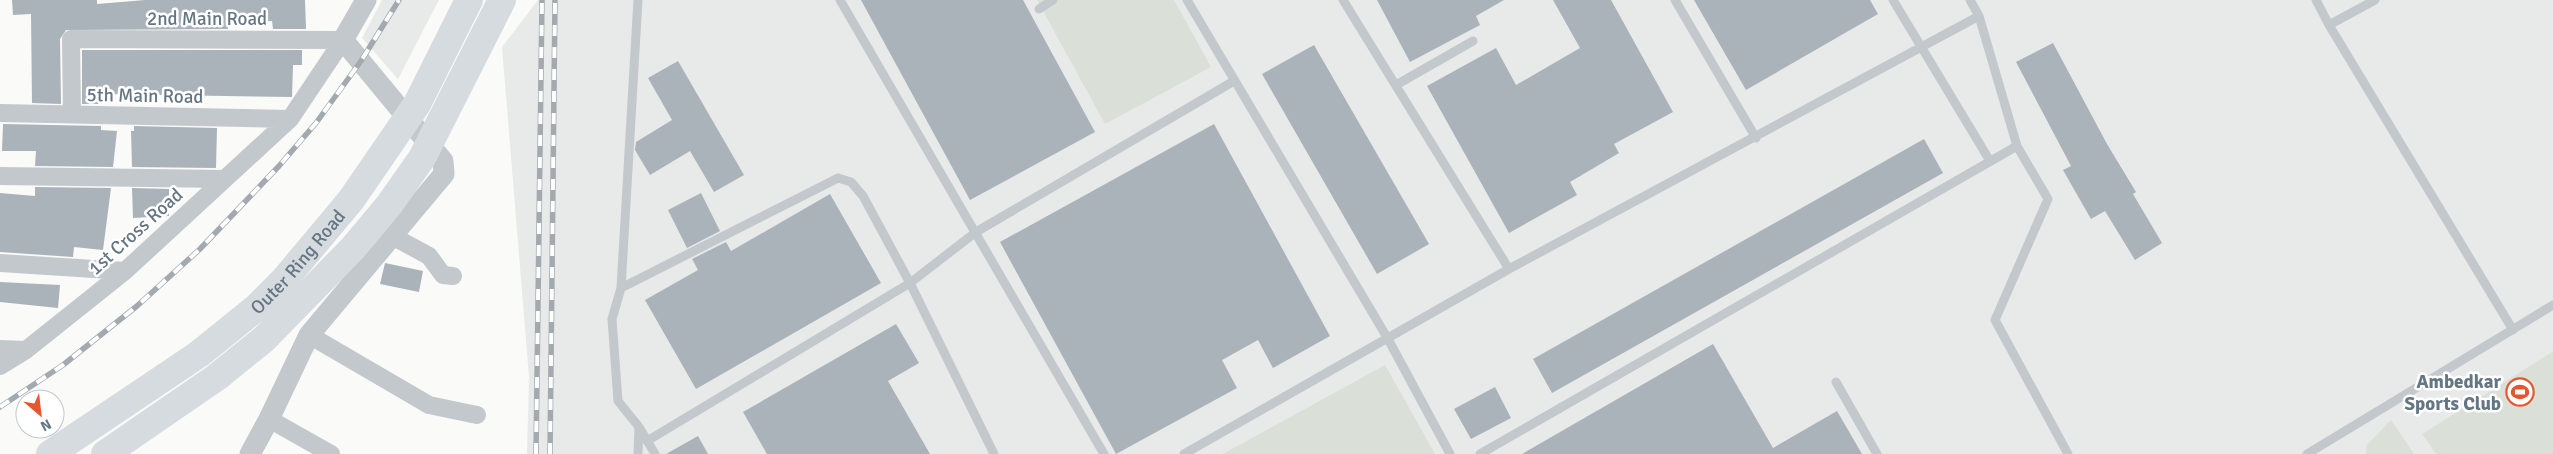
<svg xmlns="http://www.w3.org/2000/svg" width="2553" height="454" font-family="Signika,sans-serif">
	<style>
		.built { fill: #e8e9e9 }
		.green { fill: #dadfd7 }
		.building { fill: #aab3b9 }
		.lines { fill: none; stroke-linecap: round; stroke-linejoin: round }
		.service { stroke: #c3c8cc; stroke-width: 9 }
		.minor { stroke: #c3c8cc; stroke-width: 18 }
		.tertiary { stroke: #c3c8cc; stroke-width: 21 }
		.trunk { stroke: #d6dbdf; stroke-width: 28 }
		.rail-casing { stroke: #a2aab0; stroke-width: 5.5 }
		.rail { stroke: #fff; stroke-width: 4; stroke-dasharray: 11; stroke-linecap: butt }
		.labels { text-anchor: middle; stroke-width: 5; stroke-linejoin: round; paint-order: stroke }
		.street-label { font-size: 19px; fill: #657683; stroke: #fff }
		.poi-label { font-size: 19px; font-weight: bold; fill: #657683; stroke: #fff; text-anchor: end }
	</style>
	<rect width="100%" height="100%" fill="#fafaf8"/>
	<path class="built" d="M382,0H439L398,79L362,38Z
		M538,0H2553V351L2422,434L2436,454H527L529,377L502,47Z"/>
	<path class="green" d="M1037,0H1174L1211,67L1105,124Z
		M2553,351V454H2436L2422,434Z
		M1385,365L1435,454H1223Z
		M2391,420L2414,454H2366L2367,445Z"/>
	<path class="building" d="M12,0H97V4L145,0H305L306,29H273L272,21L228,23V29L66,30L60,39L61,104L32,103L31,14L13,15Z
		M861,0H1023L1095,132L970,200Z
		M1377,0H1504L1476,16L1480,25L1410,62Z
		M1553,0H1611L1673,112L1614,144L1619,153L1570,182L1577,195L1509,233L1427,86L1496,48L1516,85L1580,48Z
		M1694,0H1870L1878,14L1746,90Z
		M2053,43L2107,144L2136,192L2133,194L2162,243L2135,260L2105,211L2091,219L2063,170L2071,166L2016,62Z
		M1314,45L1429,244L1377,274L1262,74Z
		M82,50H302V65H293L292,97L102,94V104H82Z
		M678,61L744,175L714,192L690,151L650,175L635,150L636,142L672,120L648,78Z
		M3,124L101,126V130L117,131L113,167L35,166L36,151H2Z
		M1214,124L1330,336L1273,368L1258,340L1222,360L1237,388L1116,454L1000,242Z
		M134,126L217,128L216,168L132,167L131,131H134Z
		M1924,139L1943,173L1552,393L1533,359Z
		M35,187L111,188L103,250L74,247L73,257L0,252V193L35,196Z
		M132,188L169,189V216L133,218Z
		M701,193L720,231L687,248L668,210Z
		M830,194L881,283L696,389L645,300L698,270L692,259L726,242L731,251Z
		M385,263L423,271L419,292L380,284Z
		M0,282L60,285L58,308L0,302Z
		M896,324L919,363L888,381L930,454H767L743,412Z
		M1713,344L1773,448L1837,411L1862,454H1522Z
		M1495,387L1511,418L1471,439L1454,409Z
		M698,436L708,454H666Z"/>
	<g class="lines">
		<path class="service" d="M638,0L621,288L612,319L618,401L639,427L655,454
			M840,0L1104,454
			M1187,0L1388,339L1450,454
			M1343,0L1509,269
			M1675,0L1756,138
			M1893,0L1990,161
			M1970,0L1979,16L2017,146L2048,199L1995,320L2068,454
			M2316,0L2329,25L2513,330
			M1039,9L1053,0
			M2329,25L2375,0
			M1396,85L1473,41
			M621,288L838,178L851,182L863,196L910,283L994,454
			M1836,382L1877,454
			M647,441L910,283L976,232L1234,81
			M638,454L639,427
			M1184,454L1509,269L1979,16
			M1480,454L2017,146
			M2307,454L2553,305"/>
		<path class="minor" d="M0,113L290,119
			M72,114L71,39L343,40
			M0,176L224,179
			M392,236L429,256L443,275L453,276
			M0,263L125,271
			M309,335L429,405L477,415
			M0,349L26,350
			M0,366L26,350L125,271L290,119L343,40
			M269,419L331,454"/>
		<path class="tertiary" d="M250,454L269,419L309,335L444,174L443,161L343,40L366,0"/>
		<g class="trunk">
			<path id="s1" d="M50,454L199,354L256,308L284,280L351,200L417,104L469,0"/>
			<path d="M105,454L217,377L264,339L353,248L389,205L422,158L502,0"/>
		</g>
		<g class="rail-casing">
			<path id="rail" d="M0,407L63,365L137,306L200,249L279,166L316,123L361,61L399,0
				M536,454L542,0
				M550,454L555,0"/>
		</g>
		<use href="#rail" class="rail"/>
	</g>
	<defs>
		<g id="stadium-ring" transform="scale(1.4375)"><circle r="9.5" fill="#fff" stroke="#e4572e" stroke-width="1.5"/><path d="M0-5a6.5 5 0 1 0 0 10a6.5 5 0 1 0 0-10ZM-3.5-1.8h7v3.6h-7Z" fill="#e4572e"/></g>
	</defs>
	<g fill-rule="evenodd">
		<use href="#stadium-ring" x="2520" y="392"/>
	</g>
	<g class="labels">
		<g class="street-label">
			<text x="207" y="25">2nd Main Road</text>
			<text transform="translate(145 95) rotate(1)" y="7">5th Main Road</text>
			<text transform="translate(135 231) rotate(-42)" y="7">1st Cross Road</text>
			<text dy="7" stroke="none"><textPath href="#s1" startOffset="315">Outer Ring Road</textPath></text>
		</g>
		<g class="poi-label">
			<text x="2501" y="388">Ambedkar<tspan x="2501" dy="22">Sports Club</tspan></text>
		</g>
	</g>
	<g transform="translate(40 414) rotate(152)"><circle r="24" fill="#ffffff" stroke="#c1c8cd"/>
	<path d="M0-4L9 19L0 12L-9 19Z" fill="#e4572e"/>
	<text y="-8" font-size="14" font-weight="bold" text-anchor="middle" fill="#657683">N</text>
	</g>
</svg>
